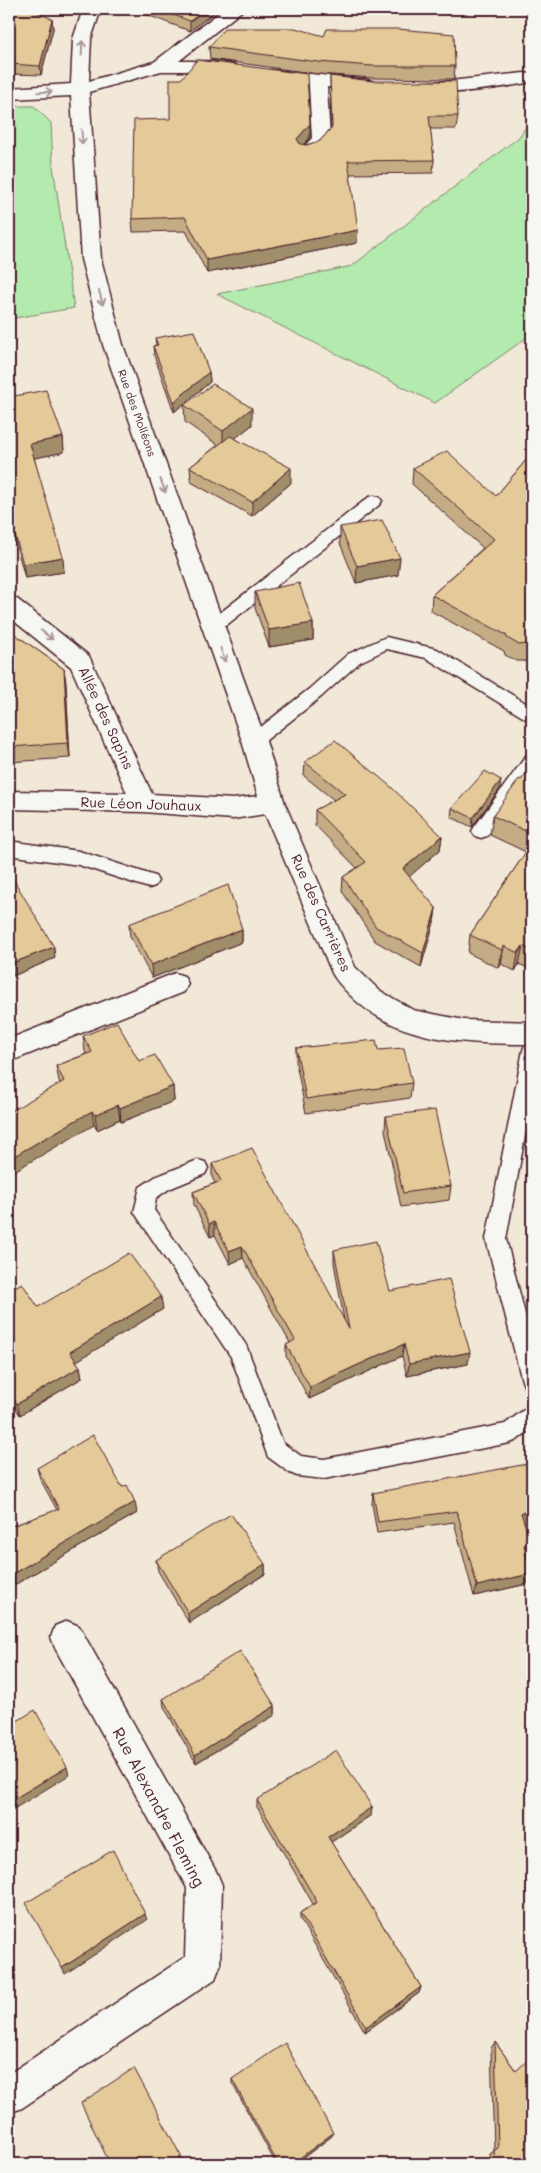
<svg xmlns="http://www.w3.org/2000/svg" width="541" height="2173" font-family="Mali,sans-serif">
	<style>
		.green { fill: #b3eaad; stroke: #7e846c }
		.lines { fill: none; stroke-linecap: round; stroke-linejoin: round }
		.lane-casing { stroke: #4a1f2b; stroke-width: 3 }
		.street-casing { stroke: #4a1f2b; stroke-width: 3 }
		.lane { fill: #f6f6f2; fill-rule: evenodd }
		.street { fill: #f6f6f2; fill-rule: evenodd }
		.wall { fill: #c4ad84; stroke: #4a1f2b }
		.shaded-wall { fill: #a08d6b; stroke: #4a1f2b }
		.building { fill: #e4c999; stroke: #4a1f2b }
		.oneway { stroke: #a99598 }
		.labels { text-anchor: middle; stroke-width: 4.5; stroke-linejoin: round; paint-order: stroke }
		.far-street-label { font-size: 11px; fill: #4a1f2b; stroke: #f6f6f2 }
		.street-label { font-size: 14px; fill: #4a1f2b; stroke: #f6f6f2 }
		.near-street-label { font-size: 16px; fill: #4a1f2b; stroke: #f6f6f2 }
	</style>
	<rect width="100%" height="100%" fill="#f1e8d7"/>
	<filter id="ink" filterUnits="userSpaceOnUse"><feTurbulence type="fractalNoise" baseFrequency=".02" numOctaves="2"/><feDisplacementMap in="SourceGraphic" scale="10" xChannelSelector="R" yChannelSelector="G"/><feConvolveMatrix kernelMatrix="1 2 1 2 8 2 1 2 1" color-interpolation-filters="sRGB"/></filter>
	<g filter="url(#ink)">
		<path class="green" d="M9,106H34L51,123L53,166L74,308L9,319Z
			M532,118V334L435,403L217,294L352,266L519,137Z"/>
		<g class="lines">
			<g class="lane-casing">
				<path id="lane" d="M374,496L379,497L382,501L379,505L219,631L213,633L207,631L205,627L207,623L369,497Z
					M386,637L437,649L532,707V721L526,719L426,658L387,649L360,662L321,697L260,745L254,747L248,745L246,741L248,737L309,689L348,654Z
					M532,754V772L487,836L481,838L475,836L472,831L475,826L526,756Z
					M9,841L79,851L155,876L158,881L155,886L149,888L79,865L9,855Z
					M532,1042V1098L506,1239L532,1342V1390L525,1388L522,1381L486,1239L523,1050L525,1045Z
					M198,1160L205,1162L208,1168L205,1174L169,1189L156,1198L154,1210L246,1345L283,1443L301,1456L324,1459L505,1424L525,1409L532,1406V1428L517,1440L510,1443L324,1479L297,1476L290,1473L268,1457L231,1357L134,1212L140,1187L155,1177Z"/>
			</g>
			<g class="street-casing">
				<path id="street" d="M83,9H101L91,39L89,81L154,62L224,9H244L179,61C198,61 216,60 235,65L238,69L235,73L229,74L210,71H161L89,92L101,259L123,345L266,741L285,804L355,967L379,990L413,1010L464,1020L532,1022V1044C471,1044 398,1043 351,996C344,989 337,982 332,973L265,814L233,819L143,812L9,809V791L127,793L71,667L9,617V597L17,599L89,656L152,794L233,799L258,796L242,741L103,345L81,259L71,96L9,99V88L71,84L73,39Z
					M272,70L368,80L374,82L377,86L374,90L368,92L327,87L330,139C323,150 315,159 301,156L299,152L312,138L309,85L266,79L263,75L266,71Z
					M524,73L530,74L532,77L530,82C505,88 437,97 413,91L410,87L413,83L450,81Z
					M175,973L184,976L188,984L184,992L9,1062V1039Z
					M67,1621L79,1626L217,1873L222,1885L220,1966L215,1979L22,2108L9,2113V2074L185,1957L187,1888L55,1648L51,1637L55,1626Z"/>
			</g>
			<use href="#lane" class="lane"/>
			<use href="#street" class="street"/>
		</g>
		<path class="wall" d="M9,9L52,19L53,29L41,75L12,74L9,73Z
			M139,9H219L190,31L139,12Z
			M324,36L455,66L454,79L372,78L318,74L210,59L209,47Z
			M330,76L458,116L456,129H430L434,160L433,173L350,174L357,243L207,273L186,231L133,232L132,219L310,124V137L304,145H306L320,141L331,128Z
			M155,338L209,372L210,382L174,412L154,355L153,346L156,345Z
			M9,397L63,437L64,452L34,458L64,572L25,578L9,519Z
			M184,405L252,425L235,438L291,483L252,516L191,482L190,467L218,445L185,422Z
			M532,453V666L524,661H516L505,655L504,651L431,611L432,595L483,548L412,484L413,468L496,496Z
			M340,527L398,575L356,583L340,543Z
			M255,592L313,623V640L269,647L255,608Z
			M9,630L64,669L66,684L70,758L9,762Z
			M305,762L442,836L440,850L409,876L436,908L434,922L421,967L375,941L342,891L343,877L357,868L315,825V810L334,800L304,776Z
			M532,769V970L519,964L515,971L501,964L499,968L468,953L470,935L526,852L490,835L493,816L521,780L529,774Z
			M500,789L472,827L451,817L452,808Z
			M9,872L55,958L13,976L9,969Z
			M129,924L242,929V942L152,978L130,937Z
			M83,1036L139,1061L173,1086L174,1101L121,1122L120,1119L97,1130L94,1125L60,1083L59,1081L56,1066L86,1054L85,1051Z
			M296,1048L378,1050L412,1083L410,1098L306,1113L296,1063Z
			M386,1116L451,1186L449,1200L401,1207L385,1130Z
			M212,1164L344,1320L334,1263V1250L390,1291L468,1364L407,1376L402,1356L309,1399L286,1356V1345L290,1343L243,1258L230,1264L215,1235L210,1237L194,1205L193,1192L215,1183L212,1177Z
			M532,1264V1282L528,1278L531,1265Z
			M9,1290L38,1307L163,1309L76,1361L80,1367L82,1378L20,1415L9,1398Z
			M37,1468L137,1513L9,1588V1527L57,1510L40,1479Z
			M373,1493L524,1522L528,1553L526,1554L530,1574L527,1584L474,1596L454,1522L377,1533L372,1504Z
			M156,1560L265,1564V1574L189,1623L158,1571Z
			M163,1699L275,1706V1715L196,1763L164,1707Z
			M257,1800L372,1807L371,1815L331,1842L421,1987L419,1993L365,2032L300,1919V1913L313,1904L257,1807Z
			M495,2042L516,2071L532,2164H491L490,2154L494,2151L491,2048Z
			M232,2079L332,2136L295,2164H276L232,2083Z"/>
		<path class="shaded-wall" d="M206,9H219L190,31V21Z
			M52,19L53,29L41,75L40,66Z
			M310,124V137L297,152V139Z
			M358,230L357,243L207,273V260Z
			M209,372L210,382L174,412V402Z
			M252,408V425L223,448V431Z
			M63,437L64,452L31,459L30,444Z
			M291,468V483L252,516V502Z
			M63,557L64,572L25,578L23,564Z
			M400,558L398,575L356,583L357,566Z
			M313,623V640L269,647V630Z
			M64,669L66,684L70,758L68,743Z
			M501,780L500,789L472,827L473,818Z
			M442,836L440,850L402,883L403,869Z
			M436,908L434,922L421,967L423,953Z
			M242,929V942L152,978L151,965Z
			M504,946L501,964L499,968L502,950Z
			M523,946L519,964L515,971L518,953Z
			M54,947L55,958L13,976L10,964Z
			M173,1086L174,1101L121,1122L120,1108Z
			M118,1105L120,1119L97,1130L95,1115Z
			M92,1111L94,1125L9,1174V1159Z
			M214,1222L215,1235L210,1237L209,1224Z
			M242,1246L243,1258L230,1264L229,1251Z
			M161,1297L163,1309L72,1364L70,1352Z
			M404,1344L402,1356L309,1399L310,1387Z
			M470,1352L468,1364L407,1376L409,1364Z
			M80,1367L82,1378L20,1415L17,1404Z
			M135,1502L137,1513L9,1588V1576Z
			M532,1510V1520L518,1524L521,1513Z
			M531,1543L528,1553L521,1556L524,1545Z
			M265,1564V1574L189,1623L188,1613Z
			M530,1574L527,1584L474,1596L477,1586Z
			M275,1706V1715L196,1763L195,1755Z
			M67,1767L69,1775L9,1812V1802Z
			M372,1807L371,1815L327,1845L328,1837Z
			M145,1914L147,1920L65,1974L62,1968Z
			M421,1987L419,1993L365,2032L366,2027Z
			M333,2133L332,2136L295,2164H292Z
			M183,2160L185,2163L183,2164H177Z"/>
		<path class="building" d="M9,9H30L52,19L40,66L11,64L9,63Z
			M157,9H206L190,21Z
			M225,28H295L324,36L327,29H398L454,34L455,66H373L318,62L209,47Z
			M197,60L307,74L310,124L297,139L300,144L306,145L320,141L332,127L330,76L373,81H456L458,116H429L434,160L348,161L358,230L207,260L185,217L132,219L134,120L170,119V79H181Z
			M194,331L209,372L174,402L153,346L158,345L155,338Z
			M213,384L252,408L223,431L184,405Z
			M46,390L63,437L30,444L63,557L23,564L9,512V397Z
			M230,436L291,468L252,502L190,467Z
			M447,451L496,496L532,453V648L526,644L519,645L507,638L506,635L432,595L494,539L413,468Z
			M382,520L400,558L357,566L340,527Z
			M299,583L313,623L269,630L255,592Z
			M9,630L64,669L68,743L9,747Z
			M335,740L390,786L442,836L403,869L436,908L423,953L376,927L343,877L366,862L315,810L345,794L305,762Z
			M532,769V834L493,816L519,779L521,780L527,772L529,774Z
			M485,771L501,780L473,818L452,808Z
			M532,843V951L523,946L518,953L504,946L502,950L470,935Z
			M9,872L54,947L10,964L9,961Z
			M228,885L242,929L151,965L129,924Z
			M117,1022L139,1061L155,1055L173,1086L120,1108L118,1105L95,1115L92,1111L9,1159V1112L64,1081L56,1066L92,1052L83,1036Z
			M376,1040L378,1050L404,1048L412,1083L306,1099L296,1048Z
			M435,1110L451,1186L403,1193L386,1116Z
			M252,1148L349,1329L334,1250L376,1241L390,1291L449,1279L470,1352L409,1364L404,1344L310,1387L286,1345L295,1340L242,1246L229,1251L214,1222L209,1224L193,1192L221,1181L212,1164Z
			M129,1253L161,1297L70,1352L80,1367L17,1404L9,1391V1290L22,1283L38,1307Z
			M93,1435L122,1487L127,1485L135,1502L9,1576V1527L59,1509L37,1468Z
			M527,1464L532,1481V1510L521,1513L531,1543L524,1545L530,1574L477,1586L457,1511L378,1522L373,1493Z
			M231,1514L265,1564L188,1613L156,1560Z
			M240,1651L275,1706L195,1755L163,1699Z
			M35,1710L67,1767L9,1802V1726Z
			M336,1750L372,1807L328,1837L421,1987L366,2027L300,1913L317,1902L257,1800Z
			M113,1850L145,1914L62,1968L26,1903Z
			M495,2042L516,2071L532,2056V2164H495L494,2151L498,2148Z
			M285,2043L333,2133L292,2164H278L232,2079Z
			M134,2068L183,2160L177,2164H110L81,2103Z"/>
		<defs><path id="oneway-shaft" d="M-6 0H5M1.5-3L5.5 0L1.5 3" fill="none" stroke-width="1.6" stroke-linecap="round" stroke-linejoin="round" transform="scale(1.25)"/></defs>
		<g class="oneway">
			<use href="#oneway-shaft" transform="translate(82 48) rotate(-88)"/>
			<use href="#oneway-shaft" transform="translate(45 92) rotate(-2)"/>
			<use href="#oneway-shaft" transform="translate(82 137) rotate(86)"/>
			<use href="#oneway-shaft" transform="translate(101 298) rotate(75)"/>
			<use href="#oneway-shaft" transform="translate(163 486) rotate(70)"/>
			<use href="#oneway-shaft" transform="translate(47 635) rotate(38)"/>
			<use href="#oneway-shaft" transform="translate(223 655) rotate(70)"/>
		</g>
	</g>
	<g class="labels">
		<g class="far-street-label">
			<text transform="translate(137 413) rotate(70)" y="4">Rue des Molléons</text>
		</g>
		<g class="street-label">
			<text transform="translate(106 718) rotate(65)" y="5">Allée des Sapins</text>
			<text transform="translate(141 804) rotate(2)" y="5">Rue Léon Jouhaux</text>
			<text transform="translate(321 913) rotate(66)" y="5">Rue des Carrières</text>
		</g>
		<g class="near-street-label">
			<text transform="translate(159 1807) rotate(62)" y="6">Rue Alexandre Fleming</text>
		</g>
	</g>
	<rect width="541" height="2173" fill="none" stroke="#f6f6f2" stroke-width="30"/>
	<rect x="15" y="15" width="511" height="2143" fill="none" stroke="#4a1f2b" stroke-width="2" filter="url(#ink)"/>
</svg>
